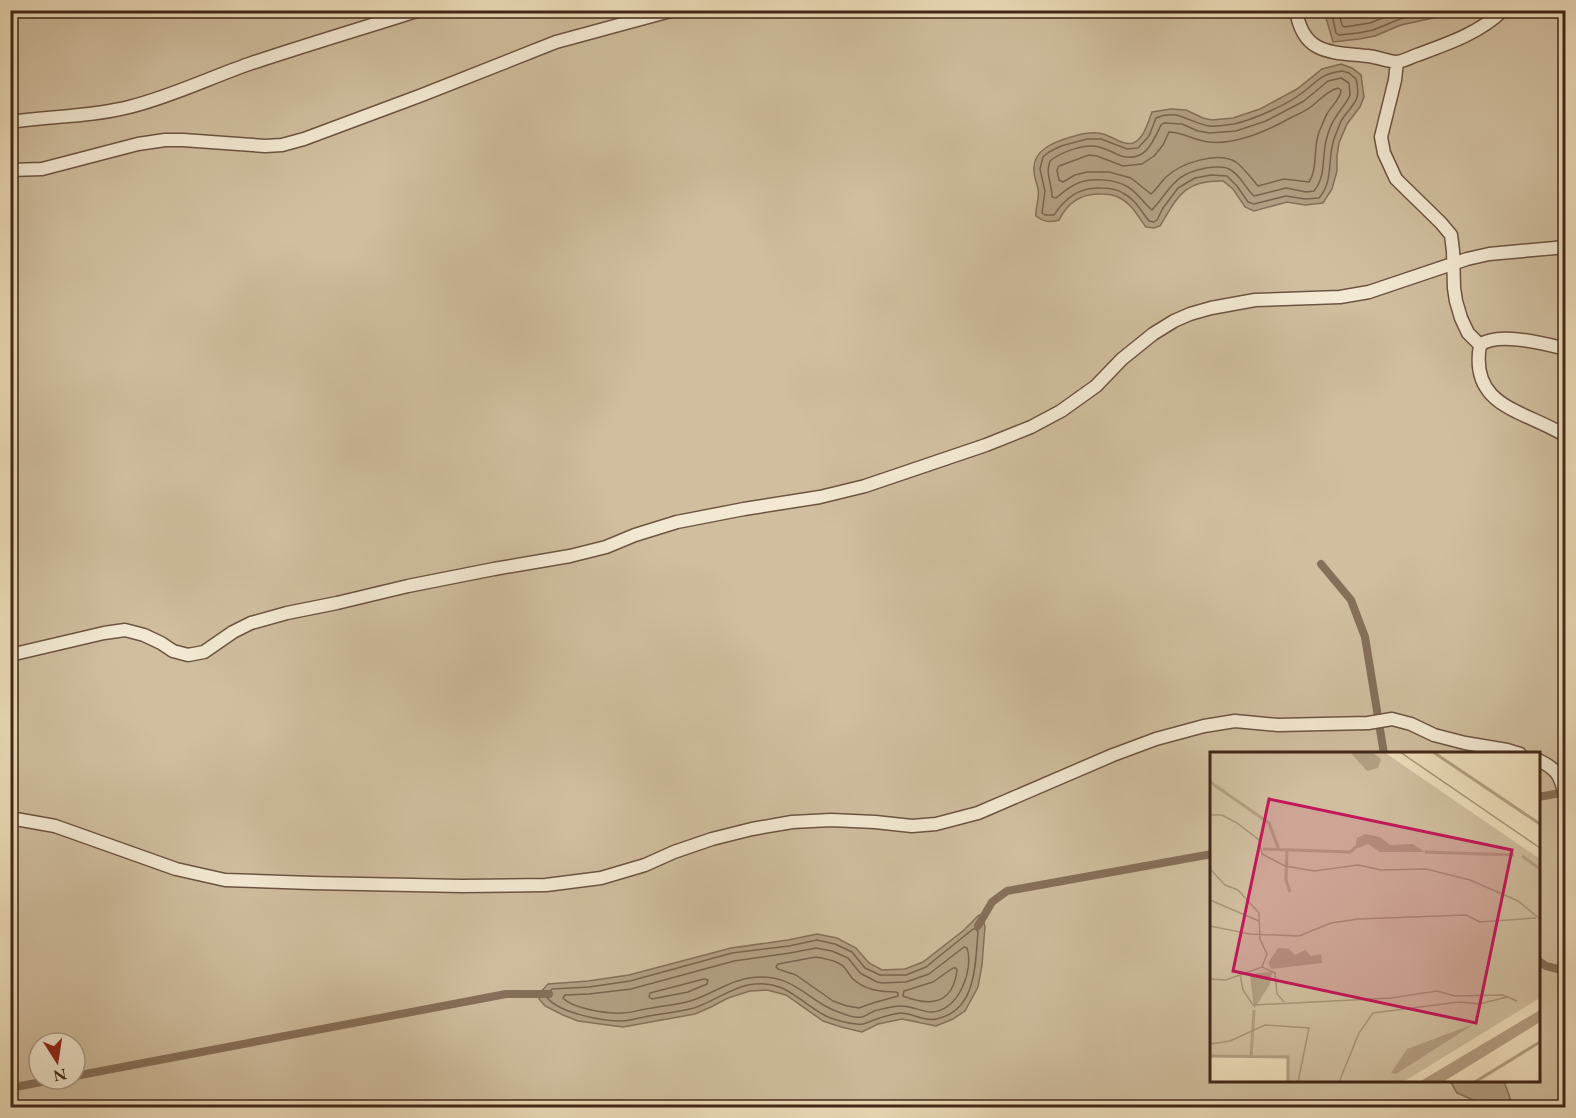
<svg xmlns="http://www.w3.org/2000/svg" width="1576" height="1118" font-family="'EB Garamond',serif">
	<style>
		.green { fill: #d0be9f; stroke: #89725c; stroke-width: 1.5; fill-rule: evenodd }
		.water { fill: #b39f83; stroke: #866f59; stroke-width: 1.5 }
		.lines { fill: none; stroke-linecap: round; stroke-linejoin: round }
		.shore { stroke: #7a634e; stroke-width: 1.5 }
		.stream { stroke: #866f59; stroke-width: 8 }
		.lane-casing { stroke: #6d5441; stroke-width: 15 }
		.lane { stroke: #f3e9d2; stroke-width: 12 }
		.inset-river { fill: none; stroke: #b39f83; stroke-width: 3 }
		.inset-road { fill: none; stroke: #a9947a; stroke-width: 1.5 }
		.view { fill: #c2185b; fill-opacity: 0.15; stroke: #c2185b; stroke-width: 3 }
		.inset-edge { fill: none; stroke: #422719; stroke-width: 3 }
	</style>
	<rect width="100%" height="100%" fill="#edddba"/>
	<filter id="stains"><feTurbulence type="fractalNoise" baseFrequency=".00333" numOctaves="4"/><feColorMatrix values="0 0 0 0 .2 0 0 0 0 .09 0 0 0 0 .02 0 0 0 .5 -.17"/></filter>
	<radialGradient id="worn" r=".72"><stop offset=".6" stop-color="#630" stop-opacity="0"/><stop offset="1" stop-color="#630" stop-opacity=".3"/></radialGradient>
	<path class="green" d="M10,11H1565V1107H11ZM1212,754H1538V1080H1212ZM39,1043H75V1079H39Z"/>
	<path class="water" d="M1324,11V10L1453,11L1447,15L1401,25L1375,36L1359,39L1333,42Z
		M1341,64L1352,68L1361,75L1364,97L1360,107L1347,124L1339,143L1337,156V171L1332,189L1323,203L1305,205L1287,202L1254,211L1245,207L1233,189L1223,181C1184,180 1178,196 1160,226L1154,228L1146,227C1138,217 1132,204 1120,198C1115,195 1107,194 1101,194C1082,193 1068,202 1059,220C1050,223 1044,222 1036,216C1035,207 1040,199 1038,189C1037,183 1034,178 1034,171C1032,150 1054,142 1071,137C1081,134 1092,131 1103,134C1112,136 1123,146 1133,143C1144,139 1148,122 1152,112L1171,109L1186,110L1203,118L1212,120L1233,118L1260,109L1297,89L1322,69Z
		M979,915L982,918L985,926L982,965L978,987L965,1011L953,1019L936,1026L902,1019L878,1024L862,1032L841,1027L823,1021L786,995L767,990L750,991L728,998L711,1007L695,1014L623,1027L578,1021L563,1015L545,1006L539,999V994L548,984L588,981L629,975L731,948L788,940L817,934L837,938L856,948L869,963L882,970L905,969L923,962L964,930Z
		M1450,1081H1504L1512,1104L1515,1107H1489L1457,1093Z"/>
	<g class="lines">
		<path class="shore" d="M1331,10L1336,33L1339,35L1358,33L1373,30L1400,19L1439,10
			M1338,10L1342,25L1344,27L1370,23L1402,10
			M1342,71L1349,73L1356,79C1362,103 1352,103 1341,121C1339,127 1336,133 1334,139C1327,159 1334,181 1319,198L1305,199L1286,196L1254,204L1248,202L1237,186L1227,176L1211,175L1195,178L1178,188L1163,208L1157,220L1154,222L1149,221C1141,211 1135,199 1123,193C1117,189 1107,188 1100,188C1079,187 1065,198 1054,215H1045L1042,213L1045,191L1040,169L1043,157L1049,152L1061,146L1087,139H1101L1127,149L1138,148L1149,136L1156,118C1179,108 1190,124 1210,126C1217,127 1226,125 1234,124C1252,120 1287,105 1302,93C1318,81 1320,74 1342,71Z
			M1341,78L1349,83L1350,95C1347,102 1342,108 1337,115C1332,122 1328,132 1326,141C1322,157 1326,177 1314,191L1306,192L1286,188L1254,196C1245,188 1241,175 1229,169C1223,166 1213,167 1206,168C1173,174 1172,188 1152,210C1144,204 1137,192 1128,187C1115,179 1090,177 1076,184C1069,187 1062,193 1056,198L1052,197C1052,183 1045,174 1050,161C1061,152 1085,143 1099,147C1107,149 1114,153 1121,156C1145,163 1153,142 1161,125L1164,123L1182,124L1198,131L1210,133L1236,131L1266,121L1304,101L1328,81Z
			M1338,88L1341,90C1341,99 1331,106 1327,114C1324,119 1322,126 1319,132C1313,148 1318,168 1309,182L1284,179L1258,186C1251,178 1245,169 1236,162C1217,151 1181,163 1166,177C1161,182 1157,189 1151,194L1131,178L1109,172H1087L1075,175L1063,182L1059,180L1057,170L1059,166L1089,155L1097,156L1123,166L1142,164L1154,156L1163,145L1169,132C1183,132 1195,141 1209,142C1236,145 1269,130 1292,117C1299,114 1306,111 1312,106C1321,99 1327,91 1338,88Z
			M973,929H976L978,932C975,964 977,1011 936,1019C925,1022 912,1013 901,1013C892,1014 882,1017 874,1020C868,1022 863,1026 857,1024C847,1023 835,1020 826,1016C798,1002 786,978 748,985C729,989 713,1002 694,1008C678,1012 661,1014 644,1017C637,1018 629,1021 622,1021C602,1021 557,1013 546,996L552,989L589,987L630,981L732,953L789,946L817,940L835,944L852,952L865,968L880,975H906L926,967Z
			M964,947L967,948C974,969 959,1011 932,1012C922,1012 912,1006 901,1006C893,1006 882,1009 874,1011C870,1013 866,1016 862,1017C857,1018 849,1016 844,1014C806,1003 796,971 749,978C728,981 711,995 690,1001C676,1005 660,1006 646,1009C638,1010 631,1013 623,1013C609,1014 573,1009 563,998L565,995L589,994L631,989L734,961L790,953L816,948L832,951L848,958L860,973L877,982L882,983L906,982L929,974Z
			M816,957C825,959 836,960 843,966C846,969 849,974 852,978C864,990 880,992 896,992L898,993V996L873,1003L859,1008L847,1006L833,1001L796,975L778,969L776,967L778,964Z
			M953,968H956L957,970C953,1004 931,1007 903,996L904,991L933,982Z
			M704,979L708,980L707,984L688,992L652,999L649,997L650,993Z"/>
		<path class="stream" d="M1321,564L1351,600L1365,637L1384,754
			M1538,797L1566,792
			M978,926L992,902L1007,891L1212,854
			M1538,961L1546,966L1566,971
			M75,1076L506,994H549
			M10,1088L57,1079"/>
		<g class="lane-casing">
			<path id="lane" d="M1296,10C1303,55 1331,52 1368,56C1377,57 1387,61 1396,62C1402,62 1411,57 1417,55C1447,44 1480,33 1503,10
				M1397,62L1395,80L1381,137L1384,153L1396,179L1441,223L1451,235L1453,251L1454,288L1456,301L1461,318L1468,333L1480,345
				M10,122C50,116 90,117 129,107C170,97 209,78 249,64C306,45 363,28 420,10
				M10,170L42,169L138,144L165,140H183L265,146L282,145L304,139L422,95L556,42L674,10
				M1480,345C1469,408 1525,410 1566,436
				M1480,345C1498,331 1545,344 1566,349
				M10,655L104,633L125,630L144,635L161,643L173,651L188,655L204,652L233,632L251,623L287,613L337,603L408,586L494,569L570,556L606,547L635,535L677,522L744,509L820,497L865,486L986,445L1031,427L1061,411L1096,386L1122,359L1153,334L1174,321L1190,314L1211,308L1255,300L1340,297L1369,292L1467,259L1489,254L1566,247
				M1538,760C1559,770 1560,776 1566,798
				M10,818L55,826L176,869L225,880L312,883L462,886L546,885L601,878L645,865L674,852L712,839L752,829L792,822L831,820L875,822L912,826L936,824L978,813L1113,755L1156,739L1204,726L1235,721L1278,725L1368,723L1392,719L1411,724L1434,735L1465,743L1507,750L1520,754"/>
		</g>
		<use href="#lane" class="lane"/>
	</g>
	<g transform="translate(1210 752)">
		<rect width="330" height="330" fill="#edddba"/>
		<path d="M0,0H174L330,107V246L193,330H78L77,305L0,304Z" fill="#d0be9f"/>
		<path d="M140,0H162L171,7L168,16L157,19ZM155,82L170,85L180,93L203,92L215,100H170L158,92L145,97L147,86ZM68,196L79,197L85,203L95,198L101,204L111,202L112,211L61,217L58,211ZM62,220L60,232L44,257L40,222ZM330,258V270L233,330H209ZM264,272L186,322L181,321L197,297Z" fill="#b39f83"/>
		<path class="inset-river" d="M223,0L330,72M0,30L59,71L69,98M53,97L140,100L146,95M77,98L76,128L80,140M215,100L304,103M312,104L330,117M0,304L78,305V330M41,305L44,258M265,330L330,290"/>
		<path class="inset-road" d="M190,0L330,96M0,63H12L27,71L49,88L52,102L75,114L104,119L148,113L171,118L216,117L260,128L308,149L330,167M0,117L15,133L28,138L49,161L50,187L57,202L52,215M0,148L49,169M0,174L40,182L89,184L121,171L148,167L256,163L270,170L326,166M30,222L33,238L43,253L181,246L227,239L245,244L293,243L307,249M0,227L16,228L52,215L65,221L67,242L74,250M0,292L20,289L55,273L99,276L88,330M129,330L149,281L163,261L249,250L269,252L297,245"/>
		<path class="view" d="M59,47L302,98L266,271L23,219Z"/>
		<rect width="330" height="330" class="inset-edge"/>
	</g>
	<rect width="1576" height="1118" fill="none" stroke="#edddba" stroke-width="36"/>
	<rect x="12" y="12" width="1552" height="1094" fill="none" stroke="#422719" stroke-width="3"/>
	<rect x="18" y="18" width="1540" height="1082" fill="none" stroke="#422719" stroke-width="1.5"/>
	<g transform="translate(57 1061) rotate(168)"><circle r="28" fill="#f3e9d2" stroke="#ac9b88" stroke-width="1.5"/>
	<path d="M0-4.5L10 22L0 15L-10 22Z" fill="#8f2418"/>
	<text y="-9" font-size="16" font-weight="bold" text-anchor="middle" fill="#422719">N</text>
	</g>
	<rect width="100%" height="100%" filter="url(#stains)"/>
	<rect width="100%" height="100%" fill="url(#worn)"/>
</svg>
